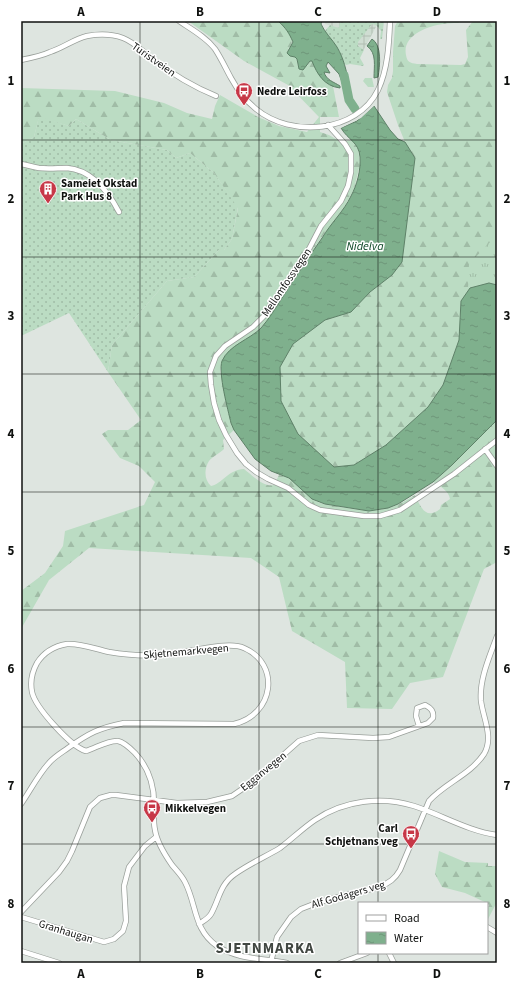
<svg xmlns="http://www.w3.org/2000/svg" width="518" height="984" font-family="'Source Sans 3',sans-serif">
	<style>
		.industrial { fill: url(#industrial-grid) }
		.grass { fill: url(#grass-dots) }
		.forest { fill: url(#forest-firs) }
		.park { fill: url(#park-tufts) }
		.water { fill: url(#water-ripples); stroke: #5e8168 }
		.pier { fill: #dee5e0 }
		.lines { fill: none; stroke-linecap: round; stroke-linejoin: round }
		.river { stroke: #7fb08d; stroke-width: 9 }
		.minor-casing { stroke: #9aa09b; stroke-width: 6 }
		.minor { stroke: #fff; stroke-width: 4.5 }
		.grid { fill: none; stroke: #101210; stroke-width: 1; stroke-opacity: 0.55 }
		.labels { text-anchor: middle; stroke-width: 3; stroke-linejoin: round; paint-order: stroke }
		.street-label { font-size: 11px; fill: #101210; stroke: #fff }
		.poi-label { font-size: 11px; font-weight: bold; fill: #101210; stroke: #fff; text-anchor: start }
		.water-label { font-size: 12px; font-style: italic; fill: #0a4523; stroke: #fff }
		.district-label { font-size: 15px; font-weight: bold; letter-spacing: 1px; fill: #414742; stroke: #fff }
		.neatline { fill: none; stroke: #101210; stroke-width: 1.5 }
		.grid-label { font-size: 13px; text-anchor: middle; font-weight: bold; fill: #101210 }
	</style>
	<defs>
		<pattern id="industrial-grid" width="8" height="8" patternUnits="userSpaceOnUse"><rect width="8" height="8" fill="#cfddd2"/><path d="M0 4h8M4 0v8" fill="none" stroke="#b1bdb3"/></pattern>
		<pattern id="grass-dots" width="8" height="8" patternUnits="userSpaceOnUse"><rect width="8" height="8" fill="#bbdcc3"/><path d="M2 2h.1M6 6h.1" fill="none" stroke="#a0bca6" stroke-width="1.8" stroke-linecap="round"/></pattern>
		<pattern id="forest-firs" width="22" height="20" patternUnits="userSpaceOnUse"><rect width="22" height="20" fill="#bbdcc3"/><path d="M5 1l3.5 6h-7zM16 11l3.5 6h-7z" fill="#a0bca6"/></pattern>
		<pattern id="park-tufts" width="24" height="20" patternUnits="userSpaceOnUse"><rect width="24" height="20" fill="#bbdcc3"/><path d="M3 7l-1-3M5 7V3M7 7l1-3M15 17l-1-3M17 17v-4M19 17l1-3" fill="none" stroke="#a0bca6"/></pattern>
		<pattern id="water-ripples" width="26" height="14" patternUnits="userSpaceOnUse"><rect width="26" height="14" fill="#7fb08d"/><path d="M2 4q2-2 4 0t4 0M15 11q2-2 4 0t4 0" fill="none" stroke="#6d9679"/></pattern>
	</defs>
	<rect width="100%" height="100%" fill="#dee5e0"/>
	<path class="industrial" d="M326,21H378V22L377,25L363,51L339,28L325,24Z"/>
	<path class="grass" d="M340,21H384L382,39H380L381,31L376,25L372,24L358,42V46L364,50L360,58L364,65L363,66L350,64L346,65L344,64L338,48L324,32L330,25L339,28Z
		M39,116L69,126L76,119L111,140L167,150L176,158L190,153L214,173L238,207L232,239L224,250H219L194,277L167,281L112,345L108,372L69,313L21,336V144L34,137Z"/>
	<path class="forest" d="M188,21H278C287,28 298,39 288,49L297,59L298,66H307L310,61H312L324,80L333,86L339,117H320V132L329,135L341,142L352,140L354,142L358,148L360,164L354,189L344,208L321,238L268,320L255,333L247,339L223,360L220,371L231,423L234,430L223,440L224,449C220,453 212,457 209,461C204,469 204,480 211,486C222,484 229,469 244,469C252,475 263,487 274,485L279,475L285,476C297,482 305,494 316,501C323,505 333,505 341,507C372,512 387,513 415,495C420,505 425,521 440,509L441,505L450,499C449,491 440,486 433,482L452,465L497,420V562L484,569L443,677L410,683L392,709L347,708L345,662L292,631L279,577L251,558L89,548L49,580L21,629V591L45,573L63,546L65,531L144,505L155,482L139,466L120,458L102,434L108,430H128L141,420L108,372L112,345L167,281L194,277L219,250H224L232,239L238,208L214,173L190,153L176,158L167,150L111,140L76,119L69,126L39,117L34,137L21,144V88L115,91L164,103L187,113L212,119L215,106L220,95L258,117L279,126L307,132L319,117L288,85L244,61Z
		M398,21H461L458,23C453,23 448,23 443,24C427,26 402,36 406,55C407,62 410,63 417,64L461,65L465,64L468,57L466,30L473,21H497V285L489,283L461,301L459,340L443,385L428,407L386,445L354,465L334,467L298,434L281,401L280,367L293,344L325,320L351,312L370,292L392,275L410,196L415,158L405,142L398,125L387,92L388,85L392,78L393,71V52L395,26Z
		M365,78H372L374,87H368L363,81Z
		M439,851L465,862L488,863V866H497V902L487,921V911L489,905L487,903L465,893L442,887L435,874Z"/>
	<path class="park" d="M497,235V284C486,281 478,284 468,289L469,264Z"/>
	<path class="water" d="M278,21H322L321,24C325,33 332,39 337,47C344,59 346,70 349,83L347,87L342,82L339,74L328,62L326,66L330,73L324,72C326,80 334,82 340,86V88C324,86 317,74 312,61H310L303,70L299,69L297,59L295,57L290,56L287,53L293,42C289,33 286,28 278,21Z
		M372,39C382,45 380,66 378,77L374,78C374,66 377,53 367,46Z
		M374,106L390,130L398,139L405,142L415,158L402,262L392,275L370,292L351,312L325,320L293,344L280,367L281,401L298,434L334,467L354,465L386,445L428,407L443,385L459,340L461,301L470,288L489,283L497,285V420L452,465L433,482L398,504L388,508L369,511L325,504L312,499L289,478L271,471L255,459L234,430L231,423C228,410 218,373 222,361C229,345 249,340 261,328C269,319 275,309 282,298C295,278 308,258 322,238C331,223 344,211 351,196C357,185 361,170 360,157C359,142 348,140 341,128L357,121Z"/>
	<path class="pier" d="M374,104V106L361,118L341,128V126L356,119Z"/>
	<g class="lines">
		<path class="river" d="M344,75L349,100L355,109"/>
		<g class="minor-casing">
			<path id="minor" d="M179,21C191,29 206,37 215,49C221,58 226,69 231,78C237,89 246,101 256,109C291,138 357,133 378,90C388,69 389,43 390,21
				M21,60C31,58 41,56 50,52C63,48 74,39 87,36C98,34 112,34 123,38C134,42 143,52 153,59C172,74 194,87 216,96
				M328,125L345,144L351,154V172L348,186L341,201L321,226L309,249L264,316L253,327L225,346L216,356L210,372L211,385L214,403L219,420L226,435L237,453L246,464L256,472L268,479L288,488L309,505L320,510L364,516H380L400,510L454,474L497,440
				M21,164C27,165 33,167 39,168C48,169 58,168 67,168C92,170 108,191 119,212
				M485,449L497,466
				M21,804C30,791 38,775 49,763C54,757 61,753 68,748C89,733 99,728 124,723L234,724C274,715 281,664 244,648C227,640 183,654 163,655C145,656 126,655 109,652C95,649 81,643 67,644C55,646 44,652 37,663C32,672 30,682 32,692C35,707 71,747 86,751C96,748 108,740 118,741C124,742 131,749 135,753C148,767 154,784 154,803C154,812 153,821 155,830C157,843 165,855 172,865C177,871 182,876 185,882C197,905 193,929 217,946C238,960 264,958 287,963
				M21,912L59,872L67,861L72,851L90,807L100,798L111,795H116L177,803L207,802L232,796L254,781L299,741L318,735L373,738L389,737L428,723L433,718C434,711 431,708 425,705L417,708L416,716L419,726
				M21,917L104,942L114,939L123,931L126,921L124,886L129,867L145,846L156,837
				M199,924C203,921 208,919 211,914C219,900 220,884 235,874C249,864 265,857 280,848C292,839 303,828 315,820C344,800 382,796 414,806C442,815 468,831 497,835
				M487,927L497,933
				M21,951L59,963
				M389,953L394,963
				M271,962L277,937L291,917L301,909L319,902L379,887C389,883 395,879 400,870L429,801C445,783 470,775 484,754C494,737 483,718 481,701C479,679 490,656 497,636
				M340,963L367,953"/>
		</g>
		<use href="#minor" class="minor"/>
	</g>
	<path class="grid" d="M140,21V963M259,21V963M378,21V903M21,140H497M21,257H497M21,374H497M21,492H497M21,610H497M21,727H497M21,844H497M378,953V963"/>
	<defs>
		<g id="bus-pin" transform="scale(0.9)"><path d="M0 17L-7.5 6A9.5 9.5 0 1 1 7.5 6Z" fill="#c73747" stroke="#fff"/><path d="M-5-6H5V4H4V6H2V4H-2V6H-4V4H-5ZM-3.5-4V0h7V-4ZM-3.5 1.2v1.5H-2V1.2ZM2 1.2v1.5H3.5V1.2Z" fill="#fff"/></g>
		<g id="building-pin" transform="scale(0.9)"><path d="M0 17L-7.5 6A9.5 9.5 0 1 1 7.5 6Z" fill="#c73747" stroke="#fff"/><path d="M-4-6H4V6H1V3H-1V6H-4ZM-2.5-4.3h1.7v1.8h-1.7ZM.8-4.3h1.7v1.8H.8ZM-2.5-1h1.7V.8h-1.7ZM.8-1h1.7V.8H.8Z" fill="#fff"/></g>
	</defs>
	<g fill-rule="evenodd">
		<use href="#bus-pin" x="244" y="91"/>
		<use href="#building-pin" x="48" y="189"/>
		<use href="#bus-pin" x="152" y="808"/>
		<use href="#bus-pin" x="411" y="834"/>
	</g>
	<g class="labels">
		<g class="street-label">
			<text transform="translate(154 59) rotate(35)" y="4">Turistveien</text>
			<text transform="translate(286 282) rotate(-56)" y="4">Mellomfossvegen</text>
			<text transform="translate(186 651) rotate(-5)" y="4">Skjetnemarkvegen</text>
			<text transform="translate(263 771) rotate(-39)" y="4">Egganvegen</text>
			<text transform="translate(348 894) rotate(-16)" y="4">Alf Godagers veg</text>
			<text transform="translate(66 931) rotate(17)" y="4">Granhaugan</text>
		</g>
		<g class="poi-label">
			<text x="257" y="95">Nedre Leirfoss</text>
			<text x="61" y="187">Sameiet Okstad<tspan x="61" dy="13">Park Hus 8</tspan></text>
			<text x="165" y="812">Mikkelvegen</text>
			<text x="398" y="832" text-anchor="end">Carl<tspan x="398" dy="13">Schjetnans veg</tspan></text>
		</g>
		<g class="water-label">
			<text x="365" y="250">Nidelva</text>
		</g>
		<g class="district-label">
			<text x="265" y="953">SJETNMARKA</text>
		</g>
	</g>
	<rect width="518" height="984" fill="none" stroke="#ffffff" stroke-width="44"/>
	<rect x="358" y="902" width="130" height="52" fill="#ffffff" stroke="#9fa09f"/>
	<rect x="366" y="915" width="20" height="6" fill="#ffffff" stroke="#9fa09f"/>
	<text x="394" y="922" font-size="12" fill="#101210">Road</text>
	<rect x="366" y="932" width="20" height="12" fill="url(#water-ripples)" stroke="#9fa09f"/>
	<text x="394" y="942" font-size="12" fill="#101210">Water</text>
	<rect x="22" y="22" width="474" height="940" class="neatline"/>
	<g class="grid-label">
		<text x="81" y="16">A</text>
		<text x="200" y="16">B</text>
		<text x="318" y="16">C</text>
		<text x="437" y="16">D</text>
		<text x="11" y="85">1</text>
		<text x="507" y="85">1</text>
		<text x="11" y="203">2</text>
		<text x="507" y="203">2</text>
		<text x="11" y="320">3</text>
		<text x="507" y="320">3</text>
		<text x="11" y="438">4</text>
		<text x="507" y="438">4</text>
		<text x="11" y="555">5</text>
		<text x="507" y="555">5</text>
		<text x="11" y="673">6</text>
		<text x="507" y="673">6</text>
		<text x="11" y="790">7</text>
		<text x="507" y="790">7</text>
		<text x="11" y="908">8</text>
		<text x="507" y="908">8</text>
		<text x="81" y="978">A</text>
		<text x="200" y="978">B</text>
		<text x="318" y="978">C</text>
		<text x="437" y="978">D</text>
	</g>
</svg>
